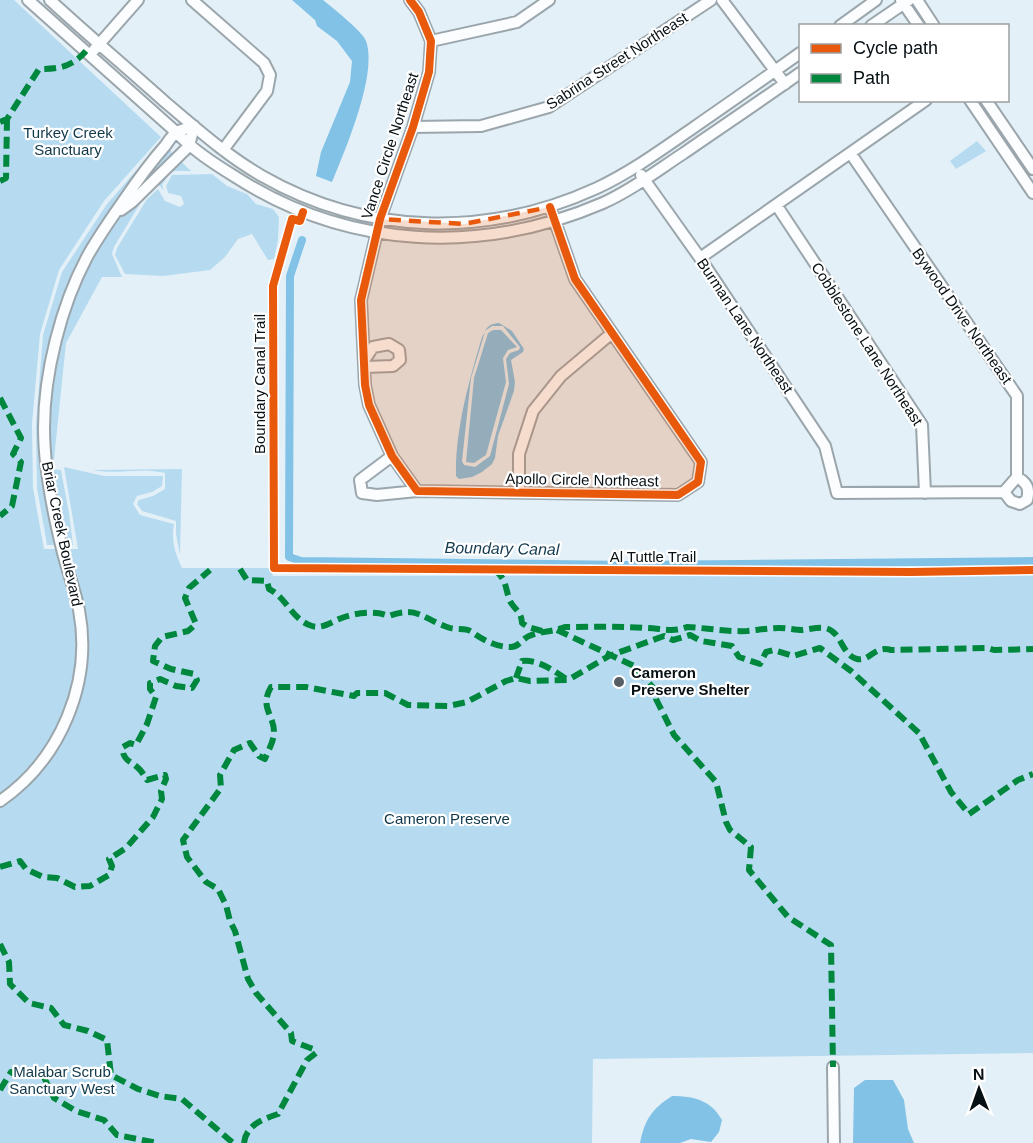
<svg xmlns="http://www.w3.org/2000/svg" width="1033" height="1143" font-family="Helvetica,sans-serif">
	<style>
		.green { fill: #b6dbf0 }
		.water { fill: #81c2e6 }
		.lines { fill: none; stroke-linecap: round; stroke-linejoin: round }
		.canal { stroke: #81c2e6; stroke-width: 8 }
		.minor-casing { stroke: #9ba6ac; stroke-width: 14 }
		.minor { stroke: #fbfdfe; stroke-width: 10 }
		.quiet { stroke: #00873e; stroke-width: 6; stroke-dasharray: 12 6; stroke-linecap: butt }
		.cycleway-casing { stroke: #fff; stroke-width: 11 }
		.cycleway { stroke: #e8590c; stroke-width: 8 }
		.marked { fill: #e8590c; fill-opacity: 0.2; stroke: #e8590c; stroke-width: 4.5; stroke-dasharray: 12 8; stroke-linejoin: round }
		.poi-dot { fill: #545e64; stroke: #fff; stroke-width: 2 }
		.labels { text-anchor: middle; stroke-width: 4.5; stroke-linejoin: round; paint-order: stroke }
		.street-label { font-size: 15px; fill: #071015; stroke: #fff }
		.park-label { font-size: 15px; fill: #10384b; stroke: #fff }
		.poi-label { font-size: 15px; font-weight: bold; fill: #071015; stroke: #fff; text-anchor: start }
		.water-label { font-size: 16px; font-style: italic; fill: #133a4e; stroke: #fff }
	</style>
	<rect width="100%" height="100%" fill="#e4f0f7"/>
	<path class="green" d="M0,0H14L161,137L104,201L59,270L40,334L32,424L33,488L44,549H78L64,467L104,476H163L162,486L152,492L137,496L133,504L140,515L174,524C171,540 175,553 182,568H270L273,576L1033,575V1053L593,1059L592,1143H0Z
		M977,141L986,151L956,169L950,161Z
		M161,142L191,171H171L162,185L164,191L160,186L157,185L144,197L114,247L112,254L122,277H102L66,343L53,469L61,470L69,513L73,545H47L37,488L36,424L43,335L62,272L107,204Z
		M212,174L227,186L247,194L256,204L273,209L279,217L278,240L274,259L268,260L252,234L238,239L225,257L210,270L163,276L125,274L115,255L117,248L147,199L158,189L165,201L180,207L184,204L181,196L168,193L166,186L172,175Z
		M182,469L180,555L176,534V521L142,511L137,504L139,500L153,496L165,489V473C141,467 116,475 92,470Z"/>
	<path class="water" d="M292,0H323C332,7 364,33 366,41C378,74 345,150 332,182L316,176L321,152L350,82L352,61L337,41L317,26L315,20Z
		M499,323L512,331L524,349L523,352L511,360L515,382L514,391L498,436L495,458L492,464L482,472L472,477L459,479L456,476C455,430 469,381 482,337L485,332L471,378L462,461L464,465L475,467L490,456L509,384L506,359L510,353L519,350L520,347L503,326H492L485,331C489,324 492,324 499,323Z
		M493,330H501L517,347L508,350L503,358L506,382L486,455L474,463L466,462L474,378L488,333Z
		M865,1080H893L904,1100L908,1129L914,1143H853L854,1088Z
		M672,1096C693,1096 711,1100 722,1120L719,1132L711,1142L691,1139L680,1143H640C645,1119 652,1109 672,1096Z"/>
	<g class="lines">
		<path class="canal" d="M302,240L290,276L289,557L301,561L630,565L1033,561"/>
		<g class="minor-casing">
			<path id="minor" d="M28,0L176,132C193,150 213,163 234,176C347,249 480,256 603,203C632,190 658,170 684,153C723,126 762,100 800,73
				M50,0C88,35 127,68 165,102C196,128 227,156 262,176C367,236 488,238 597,188C631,172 661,150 693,128C729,103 765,78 800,53
				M192,0L264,63L270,75L267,91L223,150
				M410,0L419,12L431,41L429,72L413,127L380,219L361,300L365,385L369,405L392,456L417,491L678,495L698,482L701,462L575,279L550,207
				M722,0L785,84
				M901,0L919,26
				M917,0L934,26
				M840,26L876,0
				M871,26L909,0
				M431,41L517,22L549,0
				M94,50L138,0
				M970,100L1033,193
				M986,100L1033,169
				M413,127L481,126L549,107L711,0
				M851,154L1017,396V477L1004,492
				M641,175L700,258L825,446L837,493L1004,492
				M777,206L922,425L925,493
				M121,210L132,202L189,146L194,126
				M700,258L926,100
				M365,367L393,366L400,360L399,350L389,344L373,347L365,359
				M392,456L360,480L362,493L377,495L417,491
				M519,492V454L533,411L561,376L612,333
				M1004,492L1011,501L1020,504L1027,500C1030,488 1027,483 1017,477
				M0,801C60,760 93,683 79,610C75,591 68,572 63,553C53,513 44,470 44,428C44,373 61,306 87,257C98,237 111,219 124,200C137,181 150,163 165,146C168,142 172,135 177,132C181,129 189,128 194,126
				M833,1067L834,1143"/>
		</g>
		<use href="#minor" class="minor"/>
		<path class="quiet" d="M0,122L7,119L39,69C59,69 72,67 86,51
			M0,181L6,178L7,119
			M0,398L21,438L13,454L21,462L12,506L0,516
			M240,569L247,580L267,581L269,589C286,597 292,620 312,626C321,629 330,623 339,619C353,613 375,610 389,616C418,605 424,620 450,628C457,630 467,628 472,632C483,640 496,647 510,647C518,648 522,639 529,636C541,631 553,632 565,627C592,627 619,626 645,628C660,628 673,633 687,627C707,628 728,632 747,631C758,630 768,628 779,628C787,628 795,630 802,630C810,629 818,627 825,628C842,631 841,655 857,659C870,662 874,645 891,650L988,648L994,650L1033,649
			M494,570C507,578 505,589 510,601C515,611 521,610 522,623L528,627L542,631
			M557,630L634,666L656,691V699L674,735L716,782L726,822L730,830L751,847L749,870L788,917L831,945L833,1067
			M516,678L522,661C539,659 555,672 568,680
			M0,867L20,861L26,869L43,877L57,878L75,887L90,886L109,875L112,866L109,859L126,848L153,817L162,799L161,791L166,779L165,775L147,780C144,775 141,770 137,767C129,760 122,760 123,747L130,743L136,745L147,724L156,697L150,689V683L160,679L176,686L192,688L197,680L194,674L171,669L153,661L155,646L162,637L188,631L196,624L185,598L189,588L210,570
			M0,944L9,962L10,984L29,1003L51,1008L64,1025L88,1031L107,1040L111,1075L138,1089L160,1096L182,1099L233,1143
			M0,1090L11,1072L42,1073L54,1098L76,1111L104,1120L117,1135L158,1143
			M244,1143C246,1125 263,1119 278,1114L307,1060L316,1053L313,1049L292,1041L291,1033L256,993L248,979L235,931L230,921L226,905L218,889L206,882L187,857L183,840L221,788L220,775L234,750L250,743L259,756L265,759C268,751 274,741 274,732C274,715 259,707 271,687H306L354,696L357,693H385L408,705L448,706L467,702L506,681L516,678L530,681L568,680L609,656L664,636L673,640L690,635L701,641L732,646L739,657L760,664L766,652L774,650L793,656L820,648L851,671L919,733L951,792L969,814L1018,780L1033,774"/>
		<g class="cycleway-casing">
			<path id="cycleway" d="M410,0L419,12L431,41L429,72L413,127L380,219L361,300L365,385L369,405L392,456L417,491L678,495L698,482L701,462L575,279L550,207
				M303,212L300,221L292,219L273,286L274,568L911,572L1033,570"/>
		</g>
		<use href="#cycleway" class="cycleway"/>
	</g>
	<path class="marked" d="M550,207L575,279L701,462L698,482L678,495L417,491L392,456L374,418L365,385L361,300L380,219L464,224Z"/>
	<circle class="poi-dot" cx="619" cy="682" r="6"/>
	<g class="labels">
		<g class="street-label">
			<text transform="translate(617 61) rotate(-33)" y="5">Sabrina Street Northeast</text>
			<text transform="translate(390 146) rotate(-72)" y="5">Vance Circle Northeast</text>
			<text transform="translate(962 316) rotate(55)" y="5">Bywood Drive Northeast</text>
			<text transform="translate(745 326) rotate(56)" y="5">Burman Lane Northeast</text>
			<text transform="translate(867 344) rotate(57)" y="5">Cobblestone Lane Northeast</text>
			<text transform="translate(260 384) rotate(-90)" y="5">Boundary Canal Trail</text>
			<text transform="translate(582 480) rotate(1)" y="5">Apollo Circle Northeast</text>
			<text transform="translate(62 534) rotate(78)" y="5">Briar Creek Boulevard</text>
			<text x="653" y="562">Al Tuttle Trail</text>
		</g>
		<g class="park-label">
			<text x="68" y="138">Turkey Creek<tspan x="68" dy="17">Sanctuary</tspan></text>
			<text x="447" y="824">Cameron Preserve</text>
			<text x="62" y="1077">Malabar Scrub<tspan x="62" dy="17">Sanctuary West</tspan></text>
		</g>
		<g class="poi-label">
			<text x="631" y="678">Cameron<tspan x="631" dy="17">Preserve Shelter</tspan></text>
		</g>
		<g class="water-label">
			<text transform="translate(502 548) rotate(1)" y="6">Boundary Canal</text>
		</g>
	</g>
	<rect x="799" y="24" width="210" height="78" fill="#ffffff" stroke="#9c9fa1" stroke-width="1.5"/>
	<rect x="811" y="44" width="30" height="9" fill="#e8590c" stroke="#9c9fa1" stroke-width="1.5"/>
	<text x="853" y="54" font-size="18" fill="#071015">Cycle path</text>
	<rect x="811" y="74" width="30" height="9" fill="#00873e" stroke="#9c9fa1" stroke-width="1.5"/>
	<text x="853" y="84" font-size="18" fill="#071015">Path</text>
	<g transform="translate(979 1089) rotate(359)" stroke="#ffffff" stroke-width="4.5" paint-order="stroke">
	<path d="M0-4.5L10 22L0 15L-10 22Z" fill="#071015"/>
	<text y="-9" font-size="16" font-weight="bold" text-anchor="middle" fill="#071015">N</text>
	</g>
</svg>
